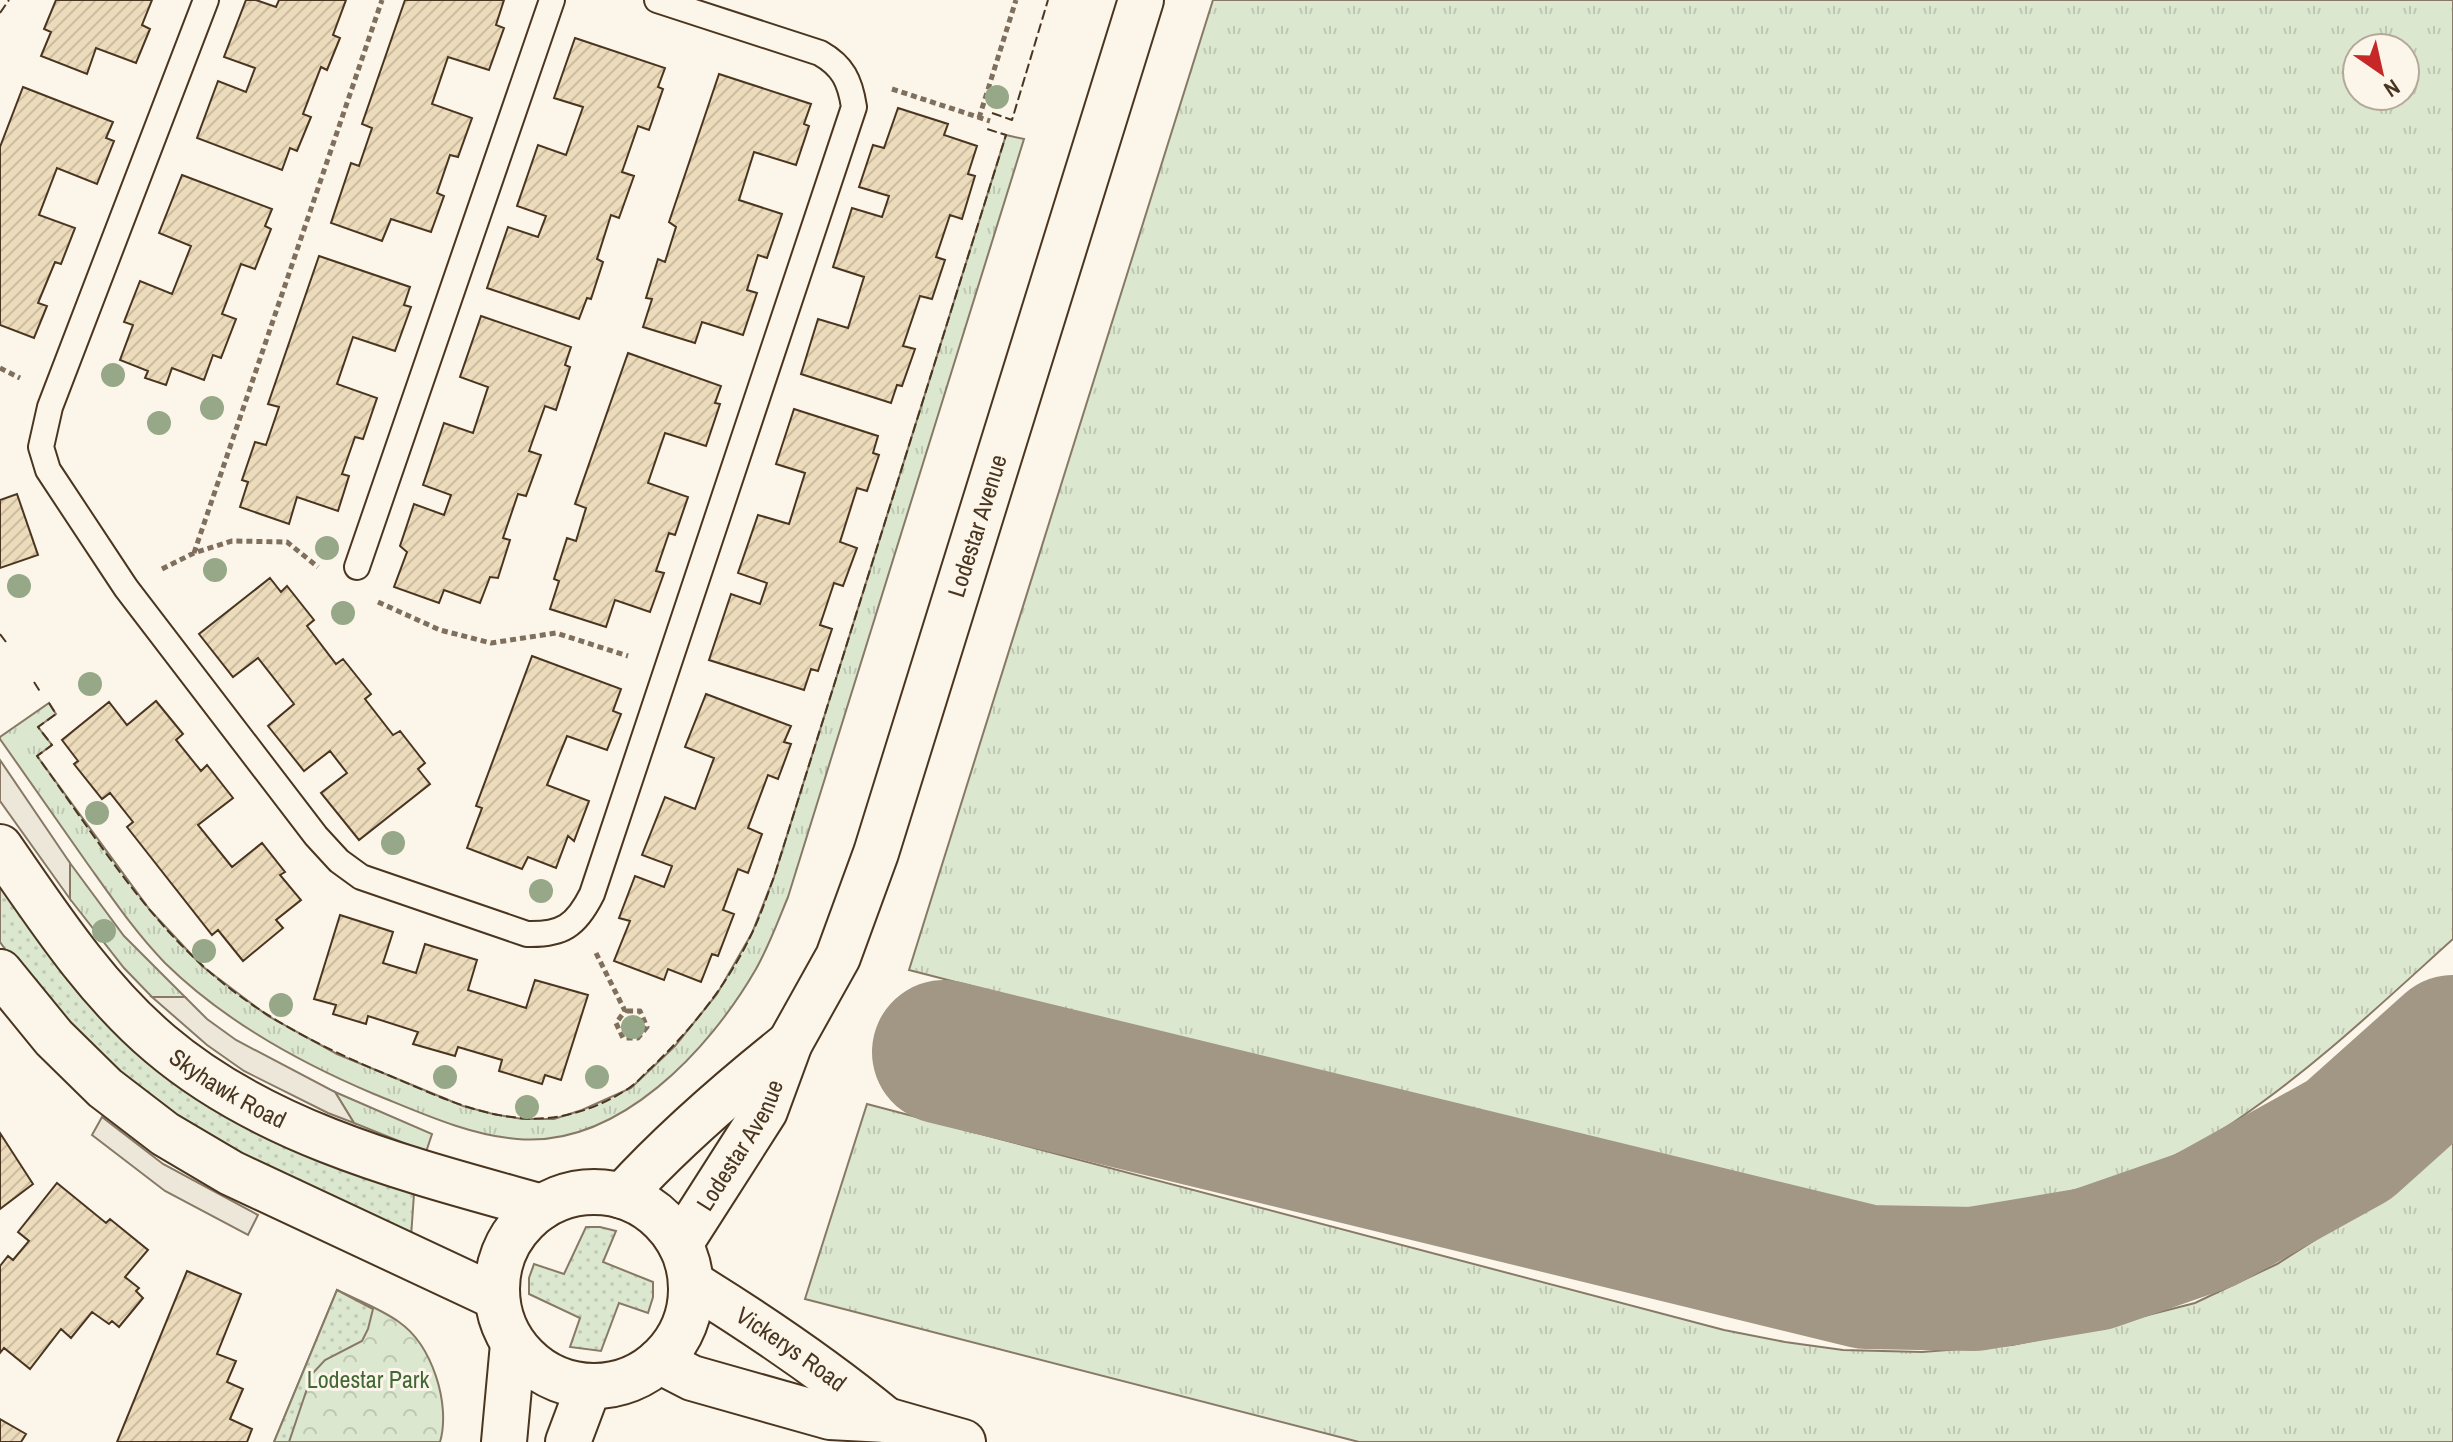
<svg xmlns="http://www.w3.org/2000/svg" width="2453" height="1442" font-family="'Archivo Narrow',sans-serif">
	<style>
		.grass { fill: url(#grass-tufts); stroke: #887966; stroke-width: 2; fill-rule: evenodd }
		.park { fill: url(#park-crowns); stroke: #887966; stroke-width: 2 }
		.garden { fill: url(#garden-dots); stroke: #887966; stroke-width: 2 }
		.parking { fill: #ede7d9; stroke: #887966; stroke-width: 2 }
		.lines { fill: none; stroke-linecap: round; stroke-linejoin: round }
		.taxiway { stroke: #a29684; stroke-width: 144 }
		.building { fill: url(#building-hatch); stroke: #4a3520; stroke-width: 2 }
		.lane-casing { stroke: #4a3520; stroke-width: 28 }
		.street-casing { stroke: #4a3520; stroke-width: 48 }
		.path { stroke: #7f6f5c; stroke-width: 5; stroke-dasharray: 6 4; stroke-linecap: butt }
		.lane { stroke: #fbf6e9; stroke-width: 24 }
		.street { stroke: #fbf6e9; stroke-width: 44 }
		.fence { stroke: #4a3520; stroke-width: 2; stroke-dasharray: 10 4; stroke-linecap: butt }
		.tree { fill: #96a887 }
		.labels { text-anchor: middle; stroke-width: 6; stroke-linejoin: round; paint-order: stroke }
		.street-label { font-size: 24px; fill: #4a3520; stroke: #fbf6e9 }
		.park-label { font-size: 24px; fill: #436837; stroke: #fbf6e9 }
	</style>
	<defs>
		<pattern id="grass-tufts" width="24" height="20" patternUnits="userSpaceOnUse" patternTransform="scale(2)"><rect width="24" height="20" fill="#dce7d0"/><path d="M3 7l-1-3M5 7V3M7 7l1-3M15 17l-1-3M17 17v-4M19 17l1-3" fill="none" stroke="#bec7b2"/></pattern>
		<pattern id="park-crowns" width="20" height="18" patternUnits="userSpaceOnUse" patternTransform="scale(2)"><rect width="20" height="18" fill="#dce7d0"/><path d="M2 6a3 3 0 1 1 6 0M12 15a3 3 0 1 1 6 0" fill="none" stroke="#bec7b2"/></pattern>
		<pattern id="garden-dots" width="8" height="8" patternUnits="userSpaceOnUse" patternTransform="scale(2)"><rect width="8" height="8" fill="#dce7d0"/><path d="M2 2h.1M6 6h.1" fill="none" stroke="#bec7b2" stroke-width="1.8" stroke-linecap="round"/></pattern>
		<pattern id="building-hatch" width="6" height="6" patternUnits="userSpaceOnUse" patternTransform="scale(2)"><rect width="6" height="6" fill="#ecdcbc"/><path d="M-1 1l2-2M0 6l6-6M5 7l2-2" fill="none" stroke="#ccbda1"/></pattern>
	</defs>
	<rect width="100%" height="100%" fill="#fbf6e9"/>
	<path class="grass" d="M1213,0H2453V939C2382,1003 2313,1069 2234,1122C2153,1177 2042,1205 1945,1210C1889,1213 1831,1202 1776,1193L909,970ZM2357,48H2405V96H2357Z
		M1006,135L1024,139L788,897C778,921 769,946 756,969C710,1049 619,1148 517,1139C468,1135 419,1112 374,1094C298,1062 224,1021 165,963C135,932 112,898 87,863C58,822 29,781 0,739V737L49,703L56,714L38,727L52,745L37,756L150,910L202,966L268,1016L337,1054L463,1106L493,1114L522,1119H554L582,1110L631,1088L675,1046L717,994L752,933L774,877Z
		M70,863L124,936L185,997H152L124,968L70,899Z
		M335,1092L432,1134L426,1152L354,1123Z
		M867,1104L1724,1330L1785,1342L1843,1350L1922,1352L2012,1345L2105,1326L2195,1303L2277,1264L2362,1210L2453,1129V1442H1359L805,1299Z"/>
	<path class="park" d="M337,1290C357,1300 381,1309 399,1322C432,1345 451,1404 440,1442H274Z"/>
	<path class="garden" d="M0,879L284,1142L414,1194L411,1237L301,1190L140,1095L30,984L0,942Z
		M586,1227H600L616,1231L603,1262L653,1282V1297L648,1313L619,1303L601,1351L570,1347L580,1318L529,1294V1278L534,1264L564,1274Z
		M337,1290L373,1309L368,1329L362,1341L325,1360L312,1374L289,1442H274Z"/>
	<path class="parking" d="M0,760L70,863V899L0,801Z
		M152,997H185L207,1019L236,1040L335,1092L354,1123L328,1113L244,1071L207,1045Z
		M102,1117L163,1164L258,1215L248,1235L165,1191L92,1135Z"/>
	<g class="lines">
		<path class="taxiway" d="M944,1052L1867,1277L1974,1279L2093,1259L2205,1220L2349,1140L2453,1047"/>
	</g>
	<path class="building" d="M56,0H152L142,25L150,29L136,63L96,48L87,74L41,56L51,32L44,29Z
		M246,0H256L276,7L279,0H346L333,35L340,38L327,70L321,67L303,114L311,117L297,151L290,148L282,170L197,138L218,81L246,92L255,68L224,57Z
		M405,0H504L496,25L504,28L489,70L448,57L432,104L472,118L458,157L450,155L437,193L444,196L431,232L391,219L382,241L331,223L351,163L359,166L372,128L362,124Z
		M575,38L665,68L658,87L663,89L649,130L638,126L622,172L634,176L619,218L611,215L597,259L603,262L591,299L587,298L579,319L487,288L508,227L538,237L546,216L517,206L538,145L566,155L583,107L554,98Z
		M719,74L811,104L804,124L809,126L796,165L754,152L739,200L782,214L767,258L758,255L747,290L757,293L743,335L702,322L695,343L643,327L652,299L646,298L658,259L665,262L676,227L669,222Z
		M23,87L113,122L106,138L114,141L97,184L57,168L39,215L75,228L61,264L55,262L38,303L47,306L34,338L0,325V147Z
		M898,108L948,124L944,135L977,146L968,174L975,176L962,219L950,215L936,257L945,260L932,299L920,296L903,346L915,349L902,386L897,385L891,403L801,374L818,319L848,328L864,277L833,267L852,208L882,217L889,196L859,187L873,145L884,148Z
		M182,175L272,209L265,226L271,229L255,269L241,264L222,314L236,319L221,358L213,355L204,380L172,368L166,385L145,378L148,371L120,360L133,325L124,322L140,281L172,294L191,246L159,233Z
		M319,256L410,287L404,305L411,307L395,351L353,337L337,384L377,398L363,439L355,437L342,474L349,476L338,511L297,497L289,524L240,507L248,482L242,480L255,442L266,445L279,407L268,404Z
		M481,316L571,347L565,365L570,367L556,410L545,406L529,451L541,455L526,496L518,494L503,538L510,540L498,578L490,577L480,603L444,590L439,603L394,587L407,552L400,546L414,504L444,515L451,495L423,485L444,423L473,433L488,387L460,377Z
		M628,353L721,386L715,403L720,404L706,446L665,433L648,483L688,497L675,535L669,533L656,571L664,573L650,612L615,600L606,627L550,609L559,581L554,579L567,538L576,541L586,508L575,504Z
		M794,409L878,436L873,453L879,455L867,491L857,488L840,542L857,548L843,586L834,583L820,625L832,629L818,671L811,669L804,690L709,660L731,594L760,604L767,583L738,573L758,515L789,524L805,473L776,464Z
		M17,494L38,555L0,568V500Z
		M270,578L281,592L287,586L314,620L307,626L336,664L343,659L371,694L365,699L393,735L400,731L425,763L418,769L430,784L359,840L321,793L347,773L330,751L304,771L268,726L294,704L258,658L233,677L199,634Z
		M532,656L621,689L613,711L621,714L607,750L567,736L547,785L589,801L574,841L568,836L556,868L528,857L522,869L467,848L482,808L476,806Z
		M706,694L791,726L784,742L791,744L778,779L768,775L748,828L762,834L748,873L738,869L723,910L734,914L718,956L712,954L701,982L668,969L664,980L614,961L630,921L619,918L635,876L664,887L672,866L642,855L665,797L695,809L714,758L685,747Z
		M156,701L183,734L176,740L201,771L207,765L233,798L198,825L232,867L262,843L285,872L280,875L301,900L276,920L283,928L243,961L218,930L212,935L127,827L133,822L110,793L102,799L74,764L78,761L62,740L109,702L127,725Z
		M340,915L393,932L383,963L416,973L425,944L477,960L468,990L526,1008L535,980L588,995L561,1080L545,1075L542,1084L499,1071L502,1060L458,1047L455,1056L413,1044L418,1032L368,1016L366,1024L333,1014L336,1005L314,999Z
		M0,1133L33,1184L0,1209Z
		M57,1183L106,1223L110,1219L148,1250L125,1277L139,1288L136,1291L143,1298L119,1327L112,1321L109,1324L92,1312L71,1338L61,1329L30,1369L4,1348L0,1353V1266L8,1256L13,1260L29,1241L18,1232Z
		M187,1271L241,1294L217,1354L236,1361L227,1382L243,1389L230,1419L252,1429L247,1442H117Z
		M0,1419L26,1434L21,1442H0Z"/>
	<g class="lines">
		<g class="lane-casing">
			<path id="lane" d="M206,0L50,407L41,447L48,470L126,588L316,836L339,861L361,877L527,934C562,935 576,926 592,894L854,107C850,81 843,66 820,53L657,0
				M357,567L552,0"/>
		</g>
		<g class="street-casing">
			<g id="street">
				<path id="s1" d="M0,847C48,916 95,989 160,1044C267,1135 410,1170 542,1207"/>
				<path d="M0,972L54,1038L105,1088L165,1134L231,1173L496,1297"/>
				<circle cx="594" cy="1289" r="97"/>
				<path d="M622,1196C673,1140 731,1090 790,1043"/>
				<path id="s2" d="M680,1244L765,1111L790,1043L838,957L876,853L1141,0"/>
				<path id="s3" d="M691,1283C759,1325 824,1369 886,1420"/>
				<path d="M659,1361L692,1378L830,1417L886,1420L963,1442"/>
				<path d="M504,1442L513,1344"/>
				<path d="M568,1442L589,1386"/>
			</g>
		</g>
		<path class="path" d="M892,89L990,121
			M979,118L1016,0
			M0,368L20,378
			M194,553L382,0
			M162,569L194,553L232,541L287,542L318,567
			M378,602L440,630L491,643L556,633L628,656
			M596,953L625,1011L616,1023L623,1038H638L647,1027L640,1011H625"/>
		<use href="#lane" class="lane"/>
		<use href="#street" class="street"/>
		<path class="fence" d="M0,13L9,0
			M992,113L1012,120L1048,0
			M0,634L6,642
			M34,682L41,693
			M49,703L56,714L38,727L52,745L37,756C88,826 138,907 202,965C255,1014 322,1048 388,1075C431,1093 473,1114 520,1118C557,1122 598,1109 629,1088C637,1083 644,1074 651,1068C692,1029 728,984 752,933C761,915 767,895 774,877L1006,135L987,129"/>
	</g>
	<g class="tree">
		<circle cx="997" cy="97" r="12"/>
		<circle cx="113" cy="375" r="12"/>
		<circle cx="212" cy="408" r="12"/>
		<circle cx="159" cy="423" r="12"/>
		<circle cx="327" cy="548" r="12"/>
		<circle cx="215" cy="570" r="12"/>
		<circle cx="19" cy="586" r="12"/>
		<circle cx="343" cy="613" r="12"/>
		<circle cx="90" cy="684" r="12"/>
		<circle cx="97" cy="813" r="12"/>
		<circle cx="393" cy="843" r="12"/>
		<circle cx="541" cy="891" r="12"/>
		<circle cx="104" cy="931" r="12"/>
		<circle cx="204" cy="951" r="12"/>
		<circle cx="281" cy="1005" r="12"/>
		<circle cx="633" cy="1027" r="12"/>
		<circle cx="445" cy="1077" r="12"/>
		<circle cx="597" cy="1077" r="12"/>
		<circle cx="527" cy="1107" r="12"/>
	</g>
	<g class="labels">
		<g class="street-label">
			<text dy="8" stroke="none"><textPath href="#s2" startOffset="782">Lodestar Avenue</textPath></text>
			<text dy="8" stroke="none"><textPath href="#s1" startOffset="336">Skyhawk Road</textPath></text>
			<text dy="8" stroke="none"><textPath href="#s2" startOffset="116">Lodestar Avenue</textPath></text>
			<text dy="8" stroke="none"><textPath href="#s3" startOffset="120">Vickerys Road</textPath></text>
		</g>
		<g class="park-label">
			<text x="368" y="1388">Lodestar Park</text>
		</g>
	</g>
	<g transform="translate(2381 72) rotate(146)"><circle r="38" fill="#fbf6e9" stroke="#b4a999" stroke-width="2"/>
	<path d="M0-6L14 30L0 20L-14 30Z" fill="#c62828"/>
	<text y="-12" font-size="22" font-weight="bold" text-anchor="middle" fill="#4a3520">N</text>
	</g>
</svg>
